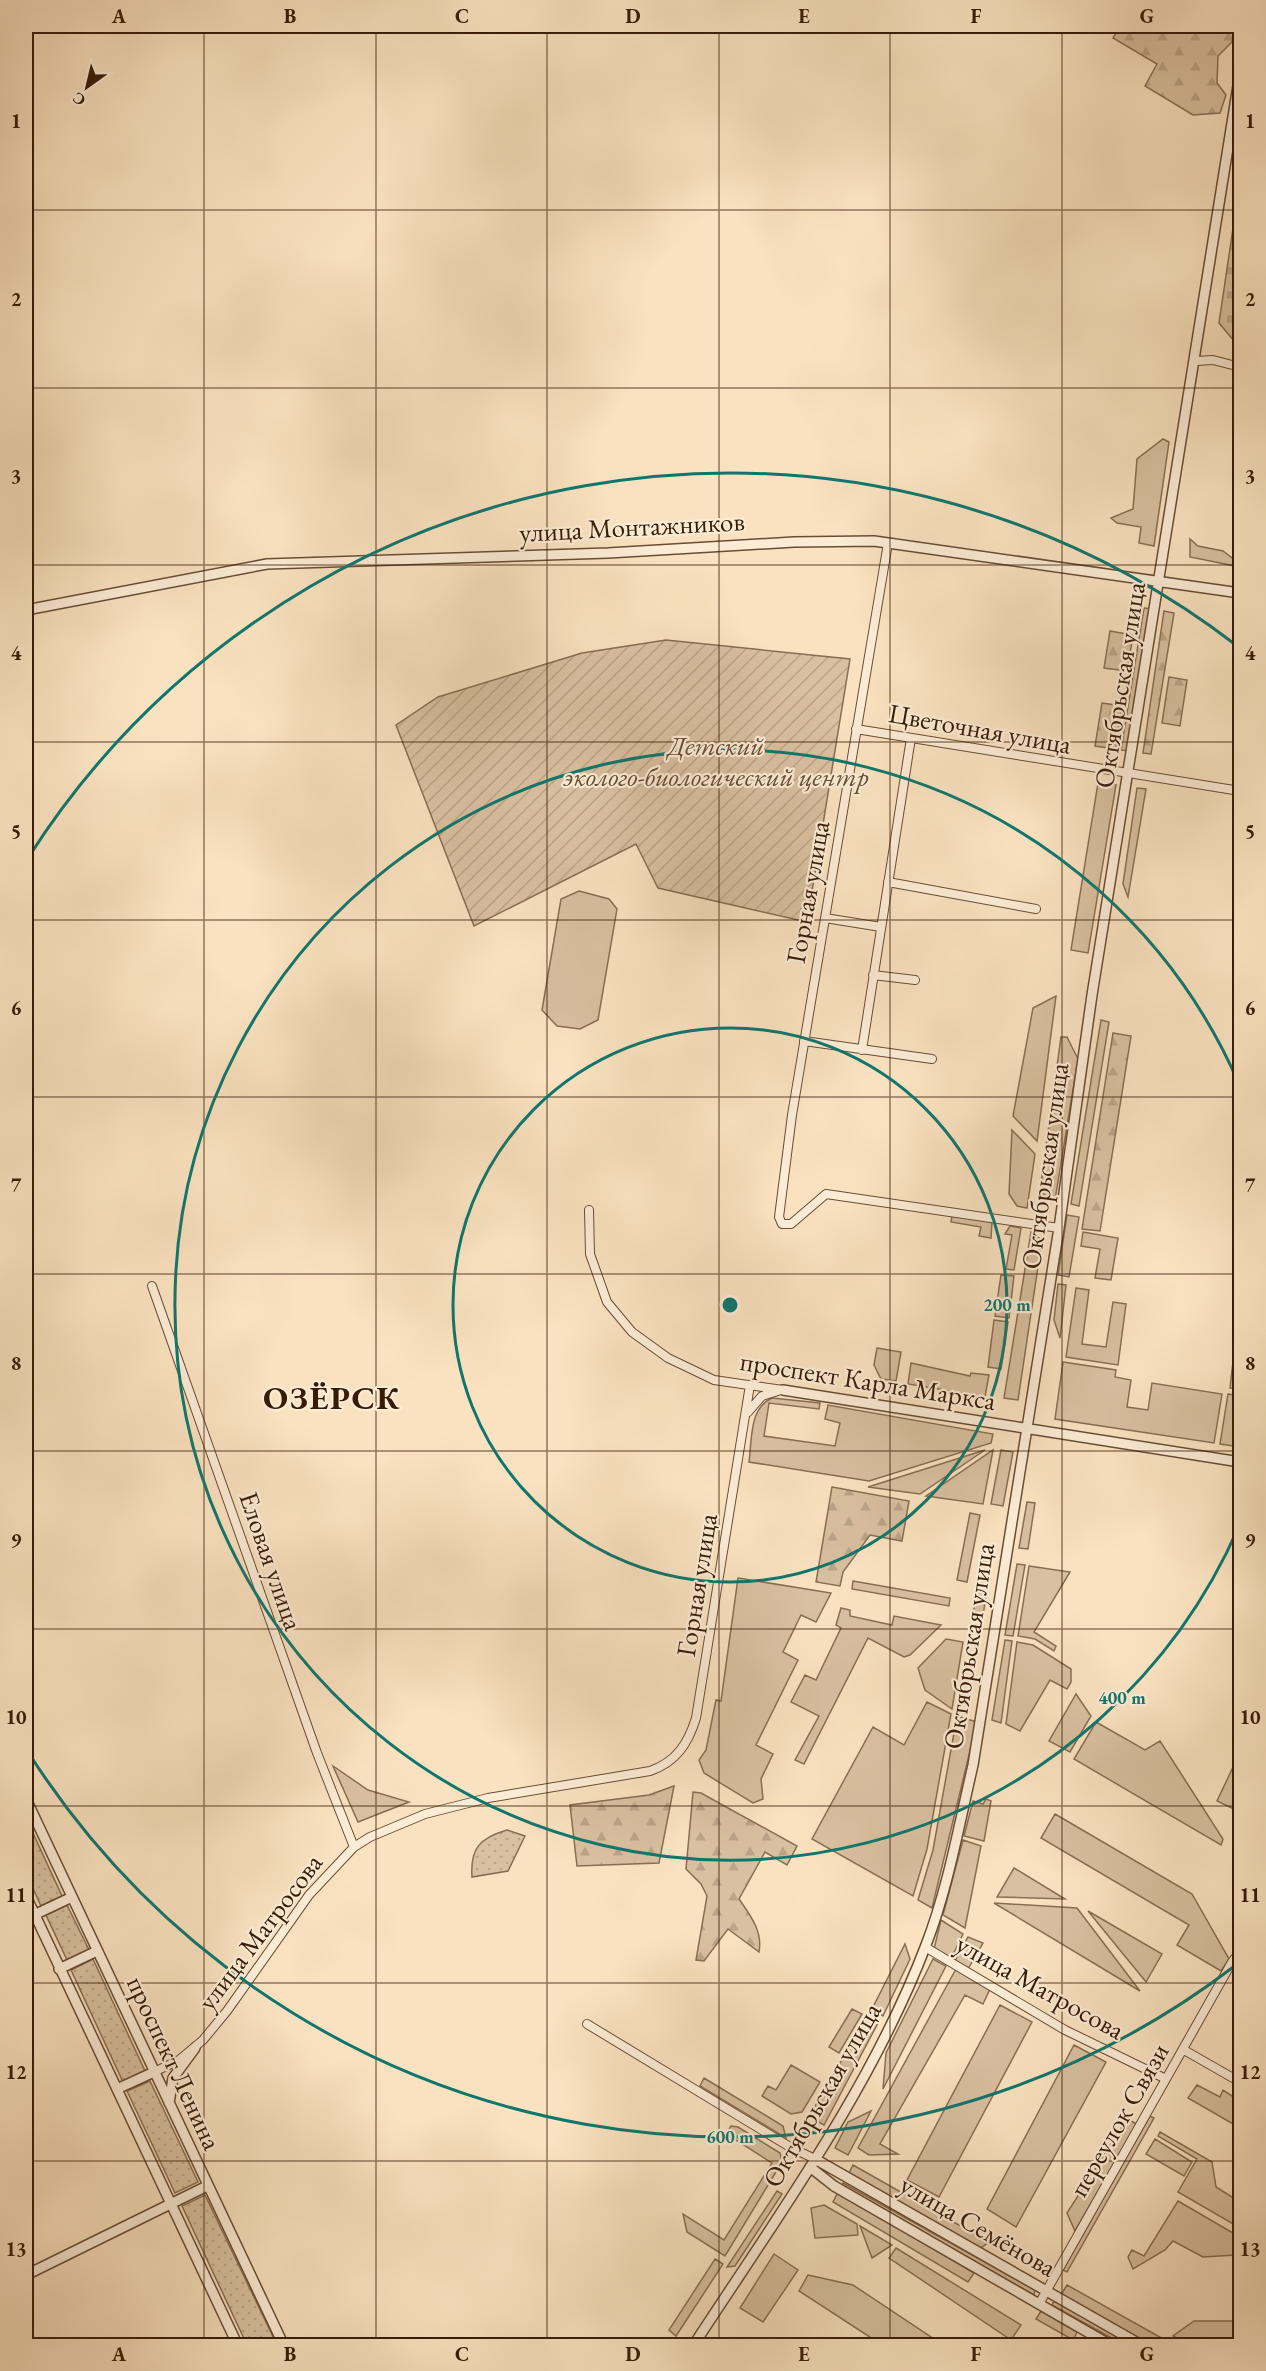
<svg xmlns="http://www.w3.org/2000/svg" width="1266" height="2371" font-family="'EB Garamond',serif">
	<style>
		.grass { fill: #d9c0a0; stroke: #886e53; stroke-width: 1.5 }
		.forest { fill: url(#forest-firs); stroke: #886e53; stroke-width: 1.5 }
		.cemetery { fill: url(#cemetery-stones); stroke: #886e53; stroke-width: 1.5 }
		.park { fill: url(#park-dots); stroke: #886e53; stroke-width: 1.5 }
		.garden { fill: url(#garden-furrows); stroke: #886e53; stroke-width: 1.5 }
		.lines { fill: none; stroke-linecap: round; stroke-linejoin: round }
		.minor-casing { stroke: #684d34; stroke-width: 10 }
		.tertiary-casing { stroke: #684d34; stroke-width: 12 }
		.minor { stroke: #fcecd6; stroke-width: 8 }
		.tertiary { stroke: #fcecd6; stroke-width: 9 }
		.grid { fill: none; stroke: #381b06; stroke-width: 1.5; stroke-opacity: 0.55 }
		.ring { fill: none; stroke: #0f766e; stroke-width: 3 }
		.labels { text-anchor: middle; stroke-width: 4.5; stroke-linejoin: round; paint-order: stroke }
		.street-label { font-size: 27px; fill: #381b06; stroke: #fcecd6 }
		.park-label { font-size: 27px; font-style: italic; fill: #684d34; stroke: #fcecd6 }
		.district-label { font-size: 33px; font-weight: bold; letter-spacing: 1.5px; fill: #381b06; stroke: #fcecd6 }
		.centre { fill: #0f766e; stroke: #fcecd6; stroke-width: 3 }
		.ring-label { font-size: 18px; text-anchor: middle; font-weight: bold; fill: #0f766e; stroke: #fcecd6; stroke-width: 4.5; stroke-linejoin: round; paint-order: stroke }
		.neatline { fill: none; stroke: #381b06; stroke-width: 2 }
		.grid-label { font-size: 20px; text-anchor: middle; font-weight: bold; fill: #381b06 }
	</style>
	<defs>
		<pattern id="forest-firs" width="22" height="20" patternUnits="userSpaceOnUse" patternTransform="scale(1.5)"><rect width="22" height="20" fill="#d9c0a0"/><path d="M5 1l3.5 6h-7zM16 11l3.5 6h-7z" fill="#bba488"/></pattern>
		<pattern id="cemetery-stones" width="16" height="16" patternUnits="userSpaceOnUse" patternTransform="scale(1.5)"><rect width="16" height="16" fill="#d9c0a0"/><path d="M2 7V4a2 2 0 0 1 4 0v3zM10 15v-3a2 2 0 0 1 4 0v3z" fill="#bba488"/></pattern>
		<pattern id="park-dots" width="8" height="8" patternUnits="userSpaceOnUse" patternTransform="scale(1.5)"><rect width="8" height="8" fill="#d9c0a0"/><path d="M2 2h.1M6 6h.1" fill="none" stroke="#bba488" stroke-width="1.8" stroke-linecap="round"/></pattern>
		<pattern id="garden-furrows" width="10" height="10" patternUnits="userSpaceOnUse" patternTransform="scale(1.5)"><rect width="10" height="10" fill="#d9c0a0"/><path d="M-1 1l2-2M0 10L10 0M9 11l2-2" fill="none" stroke="#bba488"/></pattern>
	</defs>
	<rect width="100%" height="100%" fill="#fae2c0"/>
	<filter id="stains"><feTurbulence type="fractalNoise" baseFrequency=".00333" numOctaves="4"/><feColorMatrix values="0 0 0 0 .2 0 0 0 0 .09 0 0 0 0 .02 0 0 0 .5 -.17"/></filter>
	<radialGradient id="worn" r=".72"><stop offset=".6" stop-color="#630" stop-opacity="0"/><stop offset="1" stop-color="#630" stop-opacity=".3"/></radialGradient>
	<path class="grass" d="M1163,439L1169,442L1154,546L1139,543L1141,527L1117,523L1111,518L1133,509L1137,459Z
		M1190,539L1198,546L1223,551L1240,564V567L1190,557Z
		M1144,608L1153,609L1130,751L1121,750Z
		M1098,783L1116,785L1088,953L1071,950Z
		M1137,788L1146,789L1128,897L1123,884Z
		M579,891L609,899L617,909L598,1020L580,1029L557,1026L542,1010L561,899Z
		M1056,996L1037,1141L1013,1116L1033,1008Z
		M1101,1020L1109,1022L1079,1206L1071,1204Z
		M1061,1037H1067L1078,1059L1055,1200L1049,1199L1040,1191Z
		M1012,1130L1035,1154L1027,1208L1017,1206L1009,1194Z
		M952,1215L992,1222L991,1238L979,1236L981,1227L951,1222Z
		M1067,1215L1079,1217L1069,1277L1058,1275Z
		M1010,1226L1021,1228L1014,1270L1006,1269L1012,1235L1005,1234Z
		M1031,1232L1042,1240L1018,1400L1004,1398Z
		M1083,1232L1118,1238L1111,1280L1095,1278L1100,1249L1081,1246Z
		M1001,1275L1014,1276L1009,1318L995,1316Z
		M1058,1284L1066,1285L1060,1338L1054,1320Z
		M1076,1288L1089,1290L1082,1344L1106,1347L1113,1302L1126,1304L1118,1365L1066,1357Z
		M1240,1299V1390L1230,1388Z
		M994,1320L1008,1322L1001,1369L988,1367Z
		M877,1348L901,1352L896,1381L881,1379L874,1365Z
		M1063,1362L1116,1370L1115,1377L1131,1380L1127,1407L1148,1410L1152,1383L1222,1394L1214,1443L1055,1419Z
		M911,1363L970,1376L971,1373L989,1375L985,1397L908,1384Z
		M1228,1394L1240,1396V1447L1220,1444Z
		M772,1398L820,1403L819,1409L769,1403L764,1436L835,1446L840,1423L825,1419L828,1405L993,1434L991,1443L869,1481L749,1462C752,1440 749,1408 772,1398Z
		M985,1450L920,1494L868,1487Z
		M993,1450L983,1504L926,1496Z
		M1001,1450L1013,1452L1003,1506L991,1504Z
		M1027,1502L1035,1503L1028,1549L1019,1548Z
		M970,1513L980,1515L967,1582L957,1580Z
		M981,1558L991,1560L983,1616L973,1614Z
		M1017,1564L1025,1565L1013,1636L1005,1635Z
		M1029,1566L1070,1572L1034,1632L1056,1646L1054,1651L1035,1639L1018,1636Z
		M738,1578L831,1593L816,1622L801,1615L783,1652L798,1660L756,1745L773,1754L761,1779L763,1799L753,1803L704,1773L699,1760L706,1750L716,1700L721,1701Z
		M853,1581L950,1598L949,1606L852,1589Z
		M841,1608L850,1610V1616L892,1625L894,1616L941,1625L910,1655L904,1657L868,1638L804,1764L795,1760L819,1716L791,1702L805,1675L816,1680L841,1628L836,1625Z
		M946,1639L963,1642L952,1709L925,1690L918,1668Z
		M1005,1640L1012,1641L1001,1723L992,1720Z
		M1017,1642L1033,1645L1071,1669V1682L1067,1689L1050,1680L1020,1731L1006,1724Z
		M1076,1694L1091,1716L1070,1752L1049,1741Z
		M927,1702L951,1714L927,1849L913,1896L812,1839L873,1727L904,1745Z
		M957,1716L977,1722L932,1908L918,1900L933,1850Z
		M1096,1722L1145,1750L1160,1741L1223,1839L1221,1845L1074,1759Z
		M1234,1765L1240,1768V1812L1217,1801Z
		M333,1766L368,1790L409,1802L358,1822Z
		M986,1799L991,1801L984,1841L964,1836L973,1801L983,1804Z
		M1055,1814L1192,1894L1229,1959L1221,1971L1177,1945L1189,1925L1041,1838Z
		M963,1840L981,1846L965,1928L943,1915Z
		M1014,1868L1065,1899L997,1897Z
		M994,1903L1077,1908L1140,1991Z
		M1088,1911L1162,1954L1146,1982Z
		M941,1920L963,1934L951,1959L934,1949Z
		M968,1937L983,1943L968,1969L955,1961Z
		M905,1944L910,1959L883,2016L872,2009Z
		M933,1959L946,1966L883,2089L886,2053Z
		M956,1969L990,1989L983,2004L965,1995L880,2144L898,2154L869,2155L858,2148Z
		M1000,2005L1032,2022L939,2197L907,2180Z
		M852,2009L862,2014L839,2053L829,2047Z
		M867,2016L878,2023L824,2125L809,2117Z
		M1074,2045L1106,2062L1016,2227L987,2209Z
		M791,2065L820,2082L802,2112L791,2114L762,2096L768,2086L776,2090Z
		M704,2078L783,2126L786,2138L700,2086Z
		M1197,2085L1220,2097L1223,2090L1240,2101V2128L1188,2098Z
		M871,2111L848,2155L835,2148L848,2122Z
		M1150,2116L1154,2118L1067,2272L1063,2270Z
		M1127,2119L1137,2124L1075,2231L1067,2213Z
		M731,2126L738,2127L780,2153L782,2162L725,2256L687,2232L683,2214L724,2240L772,2163L731,2137L728,2131Z
		M1160,2132L1212,2162L1216,2187L1240,2202V2228L1178,2192L1197,2159L1158,2136Z
		M1155,2139L1192,2162L1184,2176L1146,2154Z
		M853,2165L989,2242L978,2250L849,2173Z
		M843,2183L1035,2290L1034,2295L842,2185Z
		M777,2191L782,2194L735,2266L727,2267Z
		M838,2192L974,2273L968,2282L833,2202Z
		M1178,2201L1233,2233L1236,2255L1203,2257L1173,2241L1165,2250L1133,2269L1128,2257L1132,2250L1144,2256Z
		M824,2205L857,2224L858,2235L815,2238L811,2208Z
		M860,2226L892,2245L872,2258Z
		M896,2248L1021,2325L1011,2340L889,2258Z
		M774,2254L798,2270L763,2322L740,2308Z
		M715,2259L723,2264L676,2336L669,2330Z
		M808,2275L853,2285L931,2337L925,2345H882L799,2291Z
		M1067,2285L1174,2345H1150L1061,2295Z
		M1054,2301L1134,2345H1124L1052,2305Z
		M1041,2311L1077,2332L1073,2340L1036,2319Z
		M1194,2321H1240V2345H1191L1173,2336Z"/>
	<path class="forest" d="M1120,26H1234L1232,42L1218,56L1217,83L1226,95L1220,113L1193,115L1145,86L1157,64L1113,38Z
		M1164,611L1174,613L1151,754L1143,753Z
		M1110,631L1133,635L1127,671L1104,668Z
		M1169,677L1187,680L1180,726L1162,723Z
		M1102,703L1122,706L1116,749L1095,746Z
		M1113,1033L1131,1036L1100,1231L1082,1229Z
		M832,1487L909,1501L902,1541L870,1535L843,1572L840,1586L816,1582Z
		M674,1786L659,1863L577,1866L570,1805L649,1795Z
		M693,1792L701,1793L797,1846L787,1865L765,1852L739,1899C750,1915 763,1931 759,1952L728,1929L704,1961L696,1960L707,1896L701,1884L686,1869Z"/>
	<path class="cemetery" d="M1240,181V348L1219,323Z"/>
	<path class="park" d="M26,1818L62,1896L41,1906L26,1873Z
		M507,1830L525,1836L508,1871L472,1877C470,1848 480,1838 507,1830Z
		M67,1905L89,1950L67,1960L46,1915Z
		M93,1959L145,2071L123,2082L71,1970Z
		M150,2081L198,2182L175,2193L127,2091Z
		M205,2195L277,2345H247L182,2206Z"/>
	<path class="garden" d="M666,640L850,659L807,922L658,888L636,844L474,926L396,725L438,697L582,653Z"/>
	<g class="lines">
		<g class="minor-casing">
			<path id="minor" d="M1196,361L1213,360L1240,367
				M888,543L792,1115L779,1217L782,1224H791L826,1194L1059,1228
				M856,729L1240,791
				M888,882L1036,909
				M825,918L881,927
				M873,975L915,980
				M804,1041L932,1059
				M862,1050L911,738
				M589,1210L590,1254L607,1302L632,1332L668,1358L714,1380L783,1390
				M152,1286L317,1753L354,1847
				M748,1412L762,1396L778,1391
				M26,1919L34,1915
				M925,1947L1065,2030L1166,2079
				M587,2024L790,2147L815,2159
				M1184,2050L1240,2082
				M154,2072L179,2060L203,2040L227,2011L309,1895L354,1847L370,1837L425,1814L488,1798L650,1771C676,1762 688,1744 696,1718L750,1385
				M1039,2304L1232,1962L1235,1958L1240,1959"/>
		</g>
		<g class="tertiary-casing">
			<path id="tertiary" d="M26,610L267,564L608,553L794,542L874,541L1240,593
				M783,1390L1240,1462
				M26,1799L284,2346
				M26,1896L238,2346
				M34,1915L72,1897
				M59,1969L97,1951
				M117,2089L154,2072
				M169,2103L173,2078L195,2048
				M815,2159L1143,2346
				M810,2167L834,2186L1112,2346
				M26,2275L207,2186
				M693,2346C777,2217 871,2089 926,1945C948,1888 959,1825 973,1765L1059,1228L1092,995L1240,73"/>
		</g>
		<use href="#minor" class="minor"/>
		<use href="#tertiary" class="tertiary"/>
	</g>
	<path class="grid" d="M204,26V2346M376,26V2346M547,26V2346M719,26V2346M890,26V2346M1062,26V2346M26,210H1240M26,388H1240M26,565H1240M26,742H1240M26,920H1240M26,1097H1240M26,1274H1240M26,1451H1240M26,1629H1240M26,1806H1240M26,1983H1240M26,2161H1240"/>
	<g class="ring">
		<circle cx="730" cy="1305" r="277"/>
		<path d="M1239 1526A555 555 0 1 1 1239 1084"/>
		<path d="M1236 1965A832 832 0 0 1 28 1752M28 858A832 832 0 0 1 1236 645"/>
	</g>
	<g class="labels">
		<g class="street-label">
			<text transform="translate(632 527) rotate(-3)" y="9">улица Монтажников</text>
			<text transform="translate(1120 685) rotate(-81)" y="9">Октябрьская улица</text>
			<text transform="translate(980 729) rotate(10)" y="9">Цветочная улица</text>
			<text transform="translate(808 892) rotate(-80)" y="9">Горная улица</text>
			<text transform="translate(1045 1166) rotate(-82)" y="9">Октябрьская улица</text>
			<text transform="translate(868 1381) rotate(9)" y="9">проспект Карла Маркса</text>
			<text transform="translate(271 1561) rotate(71)" y="9">Еловая улица</text>
			<text transform="translate(697 1585) rotate(-81)" y="9">Горная улица</text>
			<text transform="translate(969 1646) rotate(-81)" y="9">Октябрьская улица</text>
			<text transform="translate(260 1932) rotate(-53)" y="9">улица Матросова</text>
			<text transform="translate(1040 1987) rotate(29)" y="9">улица Матросова</text>
			<text transform="translate(174 2063) rotate(65)" y="9">проспект Ленина</text>
			<text transform="translate(822 2095) rotate(-60)" y="9">Октябрьская улица</text>
			<text transform="translate(1119 2120) rotate(-60)" y="9">переулок Связи</text>
			<text transform="translate(978 2226) rotate(30)" y="9">улица Семёнова</text>
		</g>
		<g class="park-label">
			<text x="716" y="755">Детский<tspan x="716" dy="31">эколого-биологический центр</tspan></text>
		</g>
		<g class="district-label">
			<text x="332" y="1409">ОЗЁРСК</text>
		</g>
	</g>
	<circle cx="730" cy="1305" r="9" class="centre"/>
	<g class="ring-label">
		<text x="1007" y="1311">200 m</text>
		<text x="1122" y="1704">400 m</text>
		<text x="730" y="2143">600 m</text>
	</g>
	<rect width="1266" height="2371" fill="none" stroke="#fae2c0" stroke-width="66"/>
	<g transform="translate(87 87) rotate(214)" stroke="#fcecd6" stroke-width="4.5" paint-order="stroke">
	<path d="M0-4.5L10 22L0 15L-10 22Z" fill="#381b06"/>
	<text y="-9" font-size="16" font-weight="bold" text-anchor="middle" fill="#381b06">С</text>
	</g>
	<rect x="33" y="33" width="1200" height="2305" class="neatline"/>
	<g class="grid-label">
		<text x="119" y="23">A</text>
		<text x="290" y="23">B</text>
		<text x="462" y="23">C</text>
		<text x="633" y="23">D</text>
		<text x="804" y="23">E</text>
		<text x="976" y="23">F</text>
		<text x="1147" y="23">G</text>
		<text x="16" y="128">1</text>
		<text x="1250" y="128">1</text>
		<text x="16" y="306">2</text>
		<text x="1250" y="306">2</text>
		<text x="16" y="483">3</text>
		<text x="1250" y="483">3</text>
		<text x="16" y="660">4</text>
		<text x="1250" y="660">4</text>
		<text x="16" y="838">5</text>
		<text x="1250" y="838">5</text>
		<text x="16" y="1015">6</text>
		<text x="1250" y="1015">6</text>
		<text x="16" y="1192">7</text>
		<text x="1250" y="1192">7</text>
		<text x="16" y="1370">8</text>
		<text x="1250" y="1370">8</text>
		<text x="16" y="1547">9</text>
		<text x="1250" y="1547">9</text>
		<text x="16" y="1724">10</text>
		<text x="1250" y="1724">10</text>
		<text x="16" y="1902">11</text>
		<text x="1250" y="1902">11</text>
		<text x="16" y="2079">12</text>
		<text x="1250" y="2079">12</text>
		<text x="16" y="2256">13</text>
		<text x="1250" y="2256">13</text>
		<text x="119" y="2361">A</text>
		<text x="290" y="2361">B</text>
		<text x="462" y="2361">C</text>
		<text x="633" y="2361">D</text>
		<text x="804" y="2361">E</text>
		<text x="976" y="2361">F</text>
		<text x="1147" y="2361">G</text>
	</g>
	<rect width="100%" height="100%" filter="url(#stains)"/>
	<rect width="100%" height="100%" fill="url(#worn)"/>
</svg>
